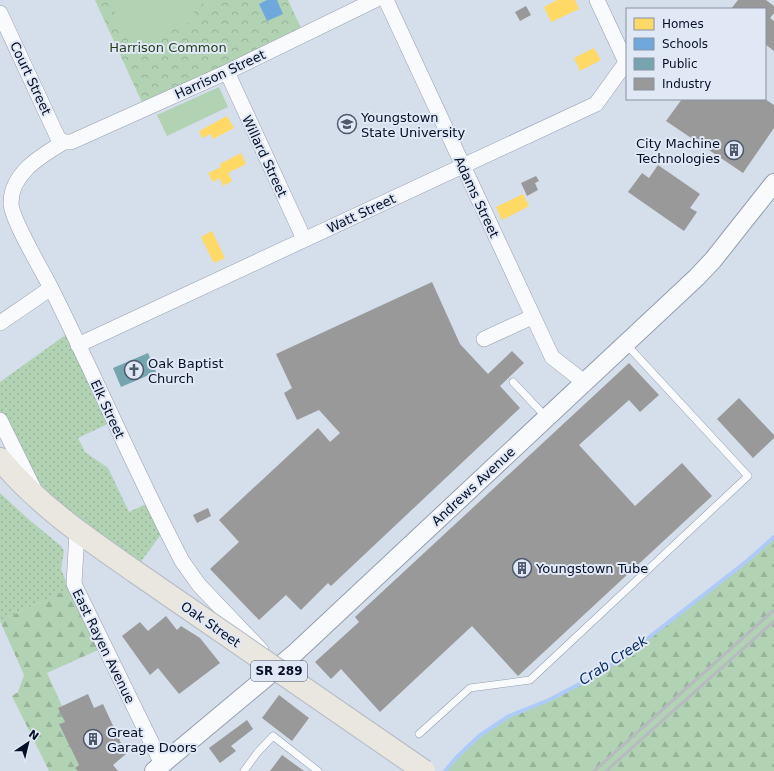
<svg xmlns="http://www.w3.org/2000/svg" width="774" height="771" font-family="'DejaVu Sans',sans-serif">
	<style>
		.grass { fill: url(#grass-dots) }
		.forest { fill: url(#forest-firs) }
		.park { fill: url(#park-crowns) }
		.garden { fill: #b1d2b3 }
		.homes { fill: #ffd966 }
		.schools { fill: #6fa8dc }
		.public { fill: #76a5af }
		.industry { fill: #999 }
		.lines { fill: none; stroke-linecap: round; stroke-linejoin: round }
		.stream { stroke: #aecbf8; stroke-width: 4 }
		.service-casing { stroke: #949eaf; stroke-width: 8 }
		.minor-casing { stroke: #949eaf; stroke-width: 16 }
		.tertiary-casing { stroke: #949eaf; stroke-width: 20 }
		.primary-casing { stroke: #b4bac4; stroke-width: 24 }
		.service { stroke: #f9fafc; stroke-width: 7 }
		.minor { stroke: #f9fafc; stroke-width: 15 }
		.tertiary { stroke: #f9fafc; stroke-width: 18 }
		.primary { stroke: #eae6e0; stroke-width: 22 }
		.rail { stroke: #b7babf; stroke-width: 3 }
		.primary-bridge-casing { stroke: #b4bac4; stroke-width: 24; stroke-linecap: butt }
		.primary-bridge { stroke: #eae6e0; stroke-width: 22 }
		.labels { text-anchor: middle; stroke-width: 4; stroke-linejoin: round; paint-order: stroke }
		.shield { fill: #e0e8f5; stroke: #465164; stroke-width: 1 }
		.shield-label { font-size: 12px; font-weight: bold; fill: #041026 }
		.park-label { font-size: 13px; fill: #1f3d16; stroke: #e0e8f5 }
		.street-label { font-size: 13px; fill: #041026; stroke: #e0e8f5 }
		.poi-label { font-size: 13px; fill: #041026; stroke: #e0e8f5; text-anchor: start }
		.water-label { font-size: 14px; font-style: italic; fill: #00265e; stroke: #e0e8f5 }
	</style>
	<defs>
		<pattern id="grass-dots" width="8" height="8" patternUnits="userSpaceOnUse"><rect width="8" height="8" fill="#b1d2b3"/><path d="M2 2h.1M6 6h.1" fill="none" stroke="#97b39a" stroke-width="1.8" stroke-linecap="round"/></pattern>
		<pattern id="forest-firs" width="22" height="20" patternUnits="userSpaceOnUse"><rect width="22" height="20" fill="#b1d2b3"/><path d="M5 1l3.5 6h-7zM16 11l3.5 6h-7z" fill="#97b39a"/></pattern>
		<pattern id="park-crowns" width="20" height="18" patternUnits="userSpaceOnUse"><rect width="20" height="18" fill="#b1d2b3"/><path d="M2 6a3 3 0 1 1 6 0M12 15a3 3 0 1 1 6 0" fill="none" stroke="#97b39a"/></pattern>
	</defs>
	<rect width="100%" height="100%" fill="#d5deeb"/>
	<path class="grass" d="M71,331L114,421L78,438L85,452L108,468L129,512L152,501L165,529L134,571L48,509L0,420V382Z
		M0,493L27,518L61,546L64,551L61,569L69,589L0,621Z"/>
	<path class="forest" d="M774,537V771H445L456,758L479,736L509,716L549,700L589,679L629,653L747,561Z
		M69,589L98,650L47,673L62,706L59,708L65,722L60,724L79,765L75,768L78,771H49L12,696L18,692L24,675L0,621Z"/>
	<path class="park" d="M95,0H288L304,34L145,109Z"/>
	<path class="garden" d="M109,0H188L197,19L132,49Z
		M201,0H224L206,9Z
		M219,87L228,107L167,136L157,115Z"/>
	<path class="homes" d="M557,0H575L579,9L551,22L544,7Z
		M594,48L601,60L580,71L574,58Z
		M227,116L234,128L213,139L211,134L202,138L199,131Z
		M241,153L246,164L228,173L232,181L223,186L220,178L213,182L208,173L221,167L220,164Z
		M523,194L529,206L502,220L496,207Z
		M212,231L225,258L214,263L201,237Z"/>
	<path class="schools" d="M267,0H277L283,14L267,21L259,4Z"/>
	<path class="public" d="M148,353L156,372L121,387L113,368Z"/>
	<path class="industry" d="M738,0H766L774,6V13L770,18L774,21V51L765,44V9H731Z
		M526,6L531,15L520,21L515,12Z
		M682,99H765L774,105V128L743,173L666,121Z
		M658,165L700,194L690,208L697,212L684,231L628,192L642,173L649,178Z
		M536,176L539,181L535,183L538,190L527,196L521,183Z
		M432,282L460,344L488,374L512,351L524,363L500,386L520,408L331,586L328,583L301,610L286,595L259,620L210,569L239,542L219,520L318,428L330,442L340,433L319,410L297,420L284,393L292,388L276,354Z
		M629,363L659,395L640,412L629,400L579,445L635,506L682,463L712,496L518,676L472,626L380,712L341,669L331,679L315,662L359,622L355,617Z
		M739,398L774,435V438L753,458L717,419Z
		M208,508L211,516L197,523L193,515Z
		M166,616L177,630L181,626L200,638L220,663L179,694L158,668L150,675L122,636L140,622L148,631Z
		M88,694L94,708L103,704L126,754L113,765L118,771H78L75,768L79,765L59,724L65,722L58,708Z
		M279,695L309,718L292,741L262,718Z
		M247,720L253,729L231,746L236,751L220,763L209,748Z
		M282,755L304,771H270Z"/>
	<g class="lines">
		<path class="stream" d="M445,771L456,758L479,736L509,716L549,700L589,679L629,653L747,561L774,537"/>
		<g class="service-casing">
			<path id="service" d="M513,382L546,417
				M419,734L470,688L530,680L748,476L626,344
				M244,771L257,753L273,736L318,771"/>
		</g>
		<g class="minor-casing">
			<path id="minor" d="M386,0L552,357L584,382
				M0,13L58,138L64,142
				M227,72L304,239
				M64,142C41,156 11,173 11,203C11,219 42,270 51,288C96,378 135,471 182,561L199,585L261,650
				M64,142H71L227,72L375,0
				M0,323L51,288
				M484,339L532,317
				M78,345L596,104L625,64V60L597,0
				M0,420L33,487
				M77,532L74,584L162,764"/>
		</g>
		<g class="tertiary-casing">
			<path id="tertiary" d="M154,771L294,654L697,277L713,260L774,183"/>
		</g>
		<g class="primary-casing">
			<path id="primary" d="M0,459C38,505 85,537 134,571"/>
		</g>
		<use href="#service" class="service"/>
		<use href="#minor" class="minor"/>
		<use href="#tertiary" class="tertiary"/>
		<use href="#primary" class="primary"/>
		<path class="rail" d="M594,771L774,610
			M606,771L774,621"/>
		<g class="primary-bridge-casing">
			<path id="primary-bridge" d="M134,571L424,771"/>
		</g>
		<use href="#primary-bridge" class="primary-bridge"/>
	</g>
	<defs>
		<g id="university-ring" transform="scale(1)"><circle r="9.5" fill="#e0e8f5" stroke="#4d586b" stroke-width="1.5"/><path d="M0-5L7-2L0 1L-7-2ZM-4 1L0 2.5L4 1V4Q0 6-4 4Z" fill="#4d586b"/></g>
		<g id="building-ring" transform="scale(1)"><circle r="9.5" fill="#e0e8f5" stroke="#4d586b" stroke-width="1.5"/><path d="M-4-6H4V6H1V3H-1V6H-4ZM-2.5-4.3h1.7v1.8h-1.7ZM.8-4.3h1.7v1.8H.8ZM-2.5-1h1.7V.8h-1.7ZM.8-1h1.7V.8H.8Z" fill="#4d586b"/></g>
		<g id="church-ring" transform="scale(1)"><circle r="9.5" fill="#e0e8f5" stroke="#4d586b" stroke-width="1.5"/><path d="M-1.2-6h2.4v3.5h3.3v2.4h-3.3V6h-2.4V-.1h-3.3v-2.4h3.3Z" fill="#4d586b"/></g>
	</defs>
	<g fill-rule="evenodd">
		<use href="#university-ring" x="347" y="124"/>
		<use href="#building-ring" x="734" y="150"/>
		<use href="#church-ring" x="134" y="370"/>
		<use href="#building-ring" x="522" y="568"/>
		<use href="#building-ring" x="93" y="739"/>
	</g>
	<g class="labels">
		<rect class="shield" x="251" y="661" width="56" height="20" rx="3"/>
		<g class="shield-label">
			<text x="279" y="675">SR 289</text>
		</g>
		<g class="park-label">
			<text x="168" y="52">Harrison Common</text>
		</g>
		<g class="street-label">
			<text transform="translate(220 74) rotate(-25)" y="5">Harrison Street</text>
			<text transform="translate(31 78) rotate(65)" y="5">Court Street</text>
			<text transform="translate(265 156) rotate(65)" y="5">Willard Street</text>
			<text transform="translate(477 197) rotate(65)" y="5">Adams Street</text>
			<text transform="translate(361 213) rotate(-25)" y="5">Watt Street</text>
			<text transform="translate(108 409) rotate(65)" y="5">Elk Street</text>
			<text transform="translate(473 486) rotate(-43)" y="5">Andrews Avenue</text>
			<text transform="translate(211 624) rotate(35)" y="5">Oak Street</text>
			<text transform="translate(104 646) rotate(64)" y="5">East Rayen Avenue</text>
		</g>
		<g class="poi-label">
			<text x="361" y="122">Youngstown<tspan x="361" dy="15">State University</tspan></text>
			<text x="720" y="148" text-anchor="end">City Machine<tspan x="720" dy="15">Technologies</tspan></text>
			<text x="148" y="368">Oak Baptist<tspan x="148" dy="15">Church</tspan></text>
			<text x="536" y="573">Youngstown Tube</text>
			<text x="107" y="737">Great<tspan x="107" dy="15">Garage Doors</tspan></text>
		</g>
		<g class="water-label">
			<text transform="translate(613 660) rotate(-33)" y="5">Crab Creek</text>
		</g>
	</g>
	<rect x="626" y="8" width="140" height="92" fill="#e0e8f5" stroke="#8892a2"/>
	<rect x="634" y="18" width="20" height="12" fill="#ffd966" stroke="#8892a2"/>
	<text x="662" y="28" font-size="12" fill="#041026">Homes</text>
	<rect x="634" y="38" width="20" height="12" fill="#6fa8dc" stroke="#8892a2"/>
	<text x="662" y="48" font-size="12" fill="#041026">Schools</text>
	<rect x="634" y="58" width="20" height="12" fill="#76a5af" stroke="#8892a2"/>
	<text x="662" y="68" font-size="12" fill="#041026">Public</text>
	<rect x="634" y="78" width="20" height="12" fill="#999999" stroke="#8892a2"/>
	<text x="662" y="88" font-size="12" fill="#041026">Industry</text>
	<g transform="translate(28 743) rotate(35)" stroke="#e0e8f5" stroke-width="3" paint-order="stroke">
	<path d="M0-3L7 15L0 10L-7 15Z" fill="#041026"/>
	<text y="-6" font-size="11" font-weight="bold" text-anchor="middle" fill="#041026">N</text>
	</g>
</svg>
